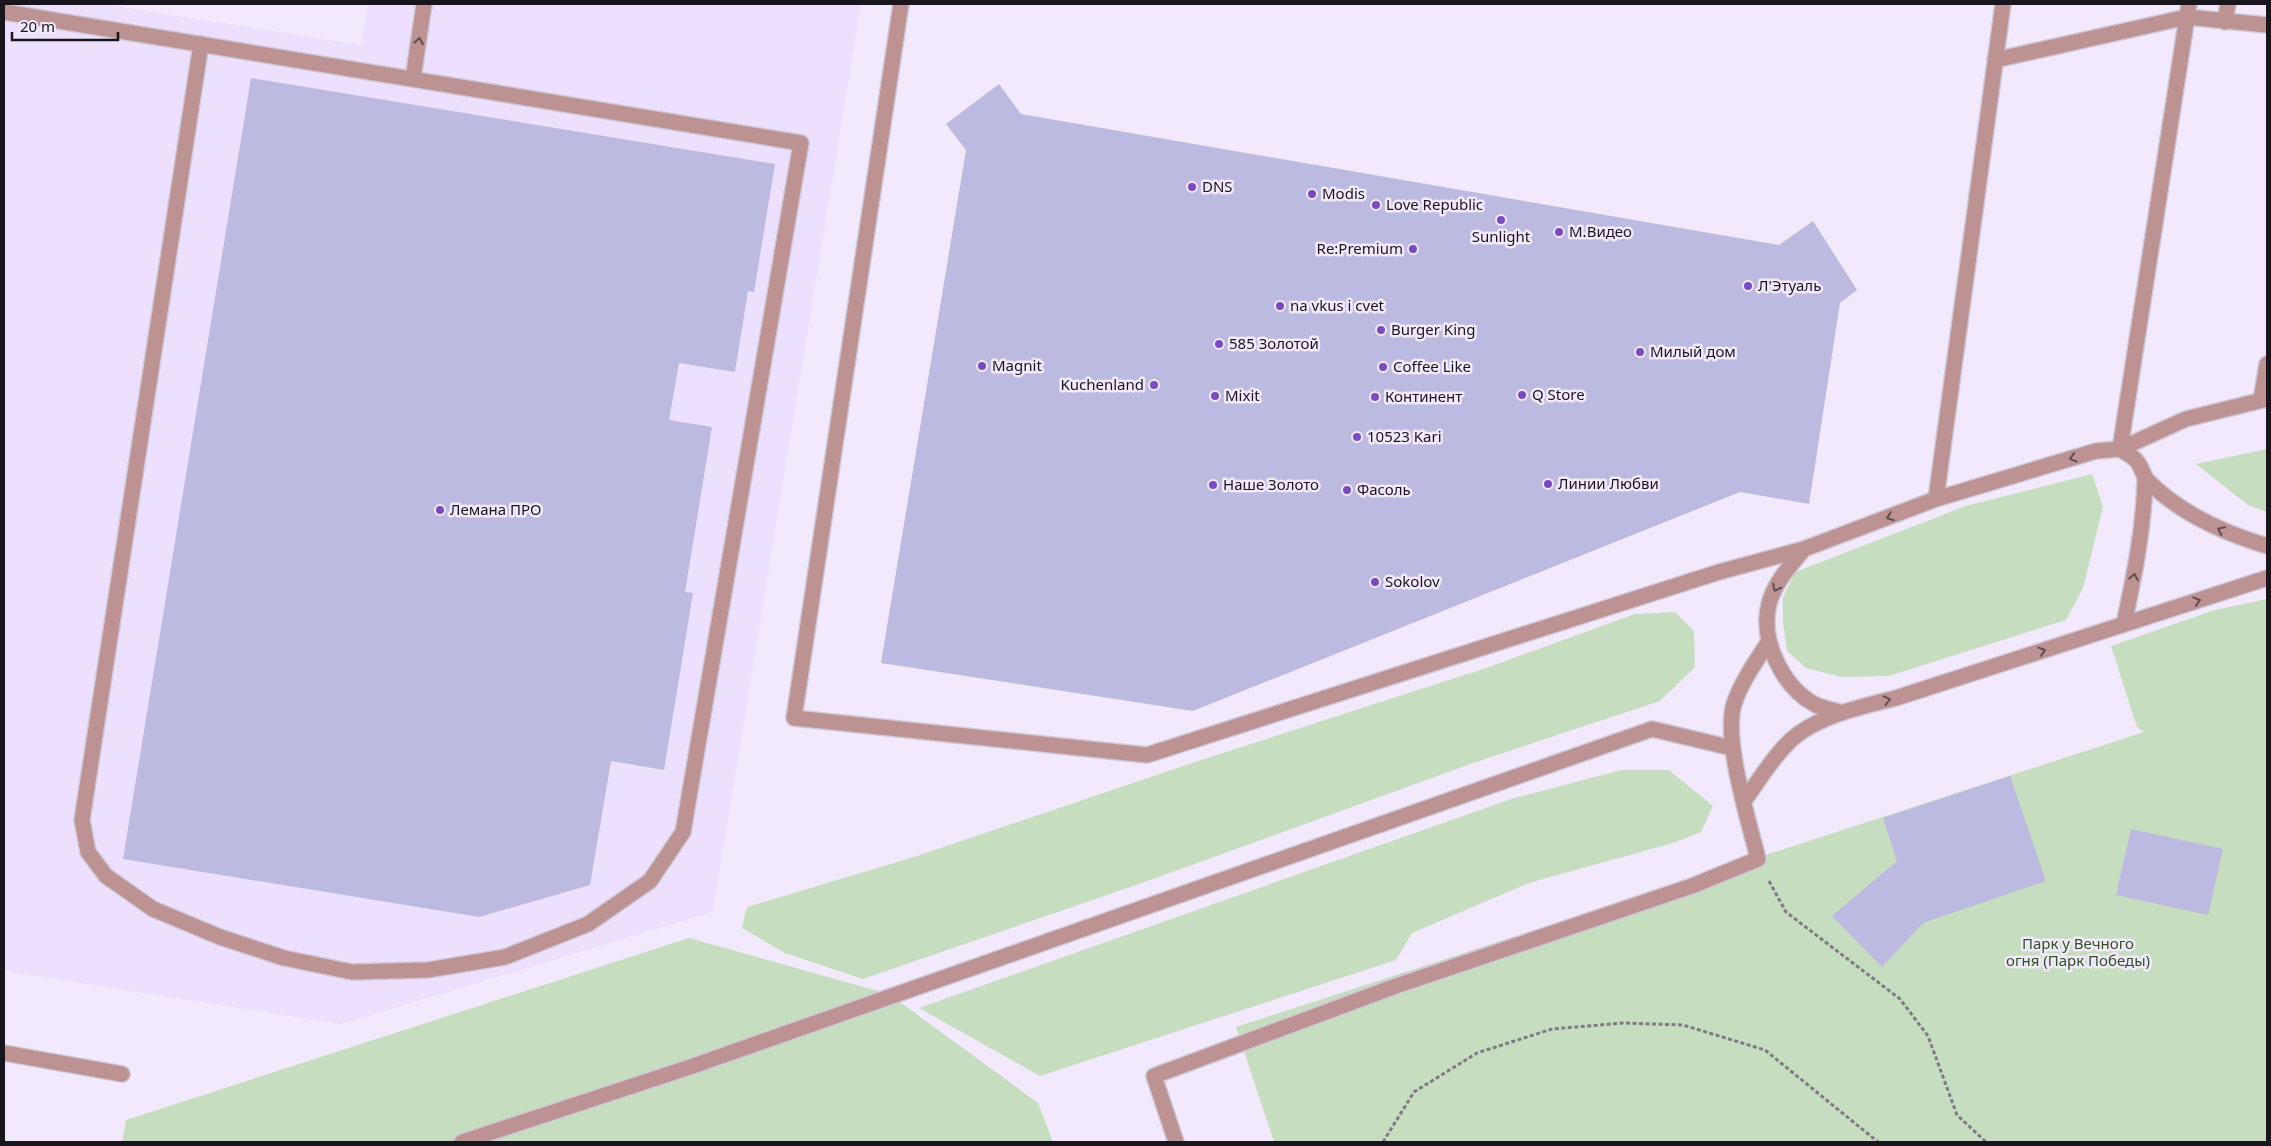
<svg xmlns="http://www.w3.org/2000/svg" width="2271" height="1146" font-family="'Noto Sans',sans-serif">
	<style>
		.built { fill: #ede0fe }
		.green { fill: #c6ddc0 }
		.building { fill: #bdbae1 }
		.lines { fill: none; stroke-linecap: round; stroke-linejoin: round }
		.lane-casing { stroke: #cfc8d8; stroke-width: 18 }
		.path { stroke: #807a87; stroke-width: 3; stroke-dasharray: 4 2.5; stroke-linecap: butt }
		.lane { stroke: #bc9292; stroke-width: 15 }
		.oneway { stroke: #624d52 }
		.poi-dot { fill: #7a4ac2; stroke: #f2eafc; stroke-width: 2 }
		.labels { text-anchor: middle; stroke-width: 5; stroke-linejoin: round; paint-order: stroke }
		.poi-label { font-size: 15px; fill: #19151d; stroke: #f2eafc; text-anchor: start }
		.park-label { font-size: 15px; fill: #2e5223; stroke: #f2eafc }
	</style>
	<rect width="100%" height="100%" fill="#f2eafc"/>
	<path class="built" d="M4,4H103L361,45L368,4H861L713,912L341,1024L4,971Z"/>
	<path class="green" d="M2267,449V512L2248,505L2196,464Z
		M2092,474L2103,507L2083,588L2066,620L1889,676L1842,677L1806,668L1787,651L1783,622V598L1795,572L1966,506Z
		M2267,599V1142H1274L1236,1027L2144,732L2137,727L2111,646L2215,610Z
		M1675,612L1694,631L1695,667L1660,701L1476,762L1142,883L863,979L785,953L742,928L747,907L917,856L1195,762L1486,668L1635,614Z
		M1622,770H1669L1713,806L1701,832L1673,843L1529,883L1412,933L1396,960L1040,1076L919,1008L1514,798Z
		M689,938L889,994L1038,1103L1053,1142H122L126,1120Z"/>
	<path class="building" d="M251,78L775,164L754,292L748,291L735,372L679,363L669,420L712,427L685,592L693,593L664,770L611,761L590,885L479,917L123,859Z
		M999,84L1021,114L1779,245L1813,221L1857,290L1840,303L1809,504L1740,492L1193,711L881,663L966,150L946,124Z
		M2010,776L2046,881L1923,923L1882,967L1832,916L1897,861L1883,818Z
		M2131,829L2223,849L2208,915L2116,895Z"/>
	<g class="lines">
		<g class="lane-casing">
			<path id="lane" d="M901,4L794,718L1147,755L1719,572L1804,549L1936,499L2096,451L2120,449L2186,419L2267,399
				M4,12L801,143L683,832L650,881L588,924L505,957L428,970L352,972L284,958L220,937L153,909L106,876L88,852L82,820L201,44
				M2225,22L2228,4
				M1995,60L2187,17L2267,25
				M413,79L424,4
				M2261,400L2267,364
				M2120,449L2189,4
				M2120,449C2126,453 2135,457 2138,463C2142,468 2143,475 2147,480C2179,513 2224,533 2267,546
				M1936,499L2003,4
				M1804,549C1791,565 1774,583 1769,604C1760,640 1782,686 1814,704C1822,708 1832,710 1840,712
				M2124,624C2134,576 2144,529 2145,479
				M1744,801C1757,783 1770,762 1785,746C1811,717 1860,707 1896,698L2267,578
				M4,1053L122,1074
				M462,1142L690,1067L1652,729L1732,748
				M1176,1142L1154,1076L1396,986L1692,886L1758,859C1749,821 1723,740 1734,704C1741,682 1757,660 1769,641"/>
		</g>
		<path class="path" d="M1769,881L1786,912L1900,999L1928,1036L1957,1115L1986,1142
			M1383,1142L1414,1092L1477,1053L1552,1029L1623,1023L1683,1025L1765,1050L1878,1142"/>
		<use href="#lane" class="lane"/>
	</g>
	<defs><path id="oneway-chevron" d="M-2-3.5L2.5 0L-2 3.5" fill="none" stroke-width="1.6" stroke-linecap="round" stroke-linejoin="round" transform="scale(1.25)"/></defs>
	<g class="oneway">
		<use href="#oneway-chevron" transform="translate(419 41) rotate(-81)"/>
		<use href="#oneway-chevron" transform="translate(2073 458) rotate(163)"/>
		<use href="#oneway-chevron" transform="translate(1890 517) rotate(159)"/>
		<use href="#oneway-chevron" transform="translate(2221 530) rotate(-154)"/>
		<use href="#oneway-chevron" transform="translate(2134 577) rotate(-78)"/>
		<use href="#oneway-chevron" transform="translate(1776 588) rotate(116)"/>
		<use href="#oneway-chevron" transform="translate(2197 601) rotate(-18)"/>
		<use href="#oneway-chevron" transform="translate(2042 651) rotate(-18)"/>
		<use href="#oneway-chevron" transform="translate(1887 700) rotate(-14)"/>
	</g>
	<g class="poi-dot">
		<circle cx="1192" cy="187" r="5"/>
		<circle cx="1312" cy="194" r="5"/>
		<circle cx="1376" cy="205" r="5"/>
		<circle cx="1501" cy="220" r="5"/>
		<circle cx="1559" cy="232" r="5"/>
		<circle cx="1413" cy="249" r="5"/>
		<circle cx="1748" cy="286" r="5"/>
		<circle cx="1280" cy="306" r="5"/>
		<circle cx="1381" cy="330" r="5"/>
		<circle cx="1219" cy="344" r="5"/>
		<circle cx="1640" cy="352" r="5"/>
		<circle cx="982" cy="366" r="5"/>
		<circle cx="1383" cy="367" r="5"/>
		<circle cx="1154" cy="385" r="5"/>
		<circle cx="1522" cy="395" r="5"/>
		<circle cx="1215" cy="396" r="5"/>
		<circle cx="1375" cy="397" r="5"/>
		<circle cx="1357" cy="437" r="5"/>
		<circle cx="1548" cy="484" r="5"/>
		<circle cx="1213" cy="485" r="5"/>
		<circle cx="1347" cy="490" r="5"/>
		<circle cx="440" cy="510" r="5"/>
		<circle cx="1375" cy="582" r="5"/>
	</g>
	<g class="labels">
		<g class="poi-label">
			<text x="1202" y="192">DNS</text>
			<text x="1322" y="199">Modis</text>
			<text x="1386" y="210">Love Republic</text>
			<text x="1569" y="237">М.Видео</text>
			<text x="1501" y="242" text-anchor="middle">Sunlight</text>
			<text x="1403" y="254" text-anchor="end">Re:Premium</text>
			<text x="1758" y="291">Л'Этуаль</text>
			<text x="1290" y="311">na vkus i cvet</text>
			<text x="1391" y="335">Burger King</text>
			<text x="1229" y="349">585 Золотой</text>
			<text x="1650" y="357">Милый дом</text>
			<text x="992" y="371">Magnit</text>
			<text x="1393" y="372">Coffee Like</text>
			<text x="1144" y="390" text-anchor="end">Kuchenland</text>
			<text x="1532" y="400">Q Store</text>
			<text x="1225" y="401">Mixit</text>
			<text x="1385" y="402">Континент</text>
			<text x="1367" y="442">10523 Kari</text>
			<text x="1558" y="489">Линии Любви</text>
			<text x="1223" y="490">Наше Золото</text>
			<text x="1357" y="495">Фасоль</text>
			<text x="450" y="515">Лемана ПРО</text>
			<text x="1385" y="587">Sokolov</text>
		</g>
		<g class="park-label">
			<text x="2078" y="949">Парк у Вечного<tspan x="2078" dy="17">огня (Парк Победы)</tspan></text>
		</g>
	</g>
	<rect width="2271" height="1146" fill="none" stroke="#19151d" stroke-width="10"/>
	<path d="M12 32v8h106v-8" fill="none" stroke="#19151d" stroke-width="2.5"/>
	<text x="20" y="32" font-size="15" fill="#19151d" stroke="#f2eafc" stroke-width="4" paint-order="stroke">20 m</text>
</svg>
